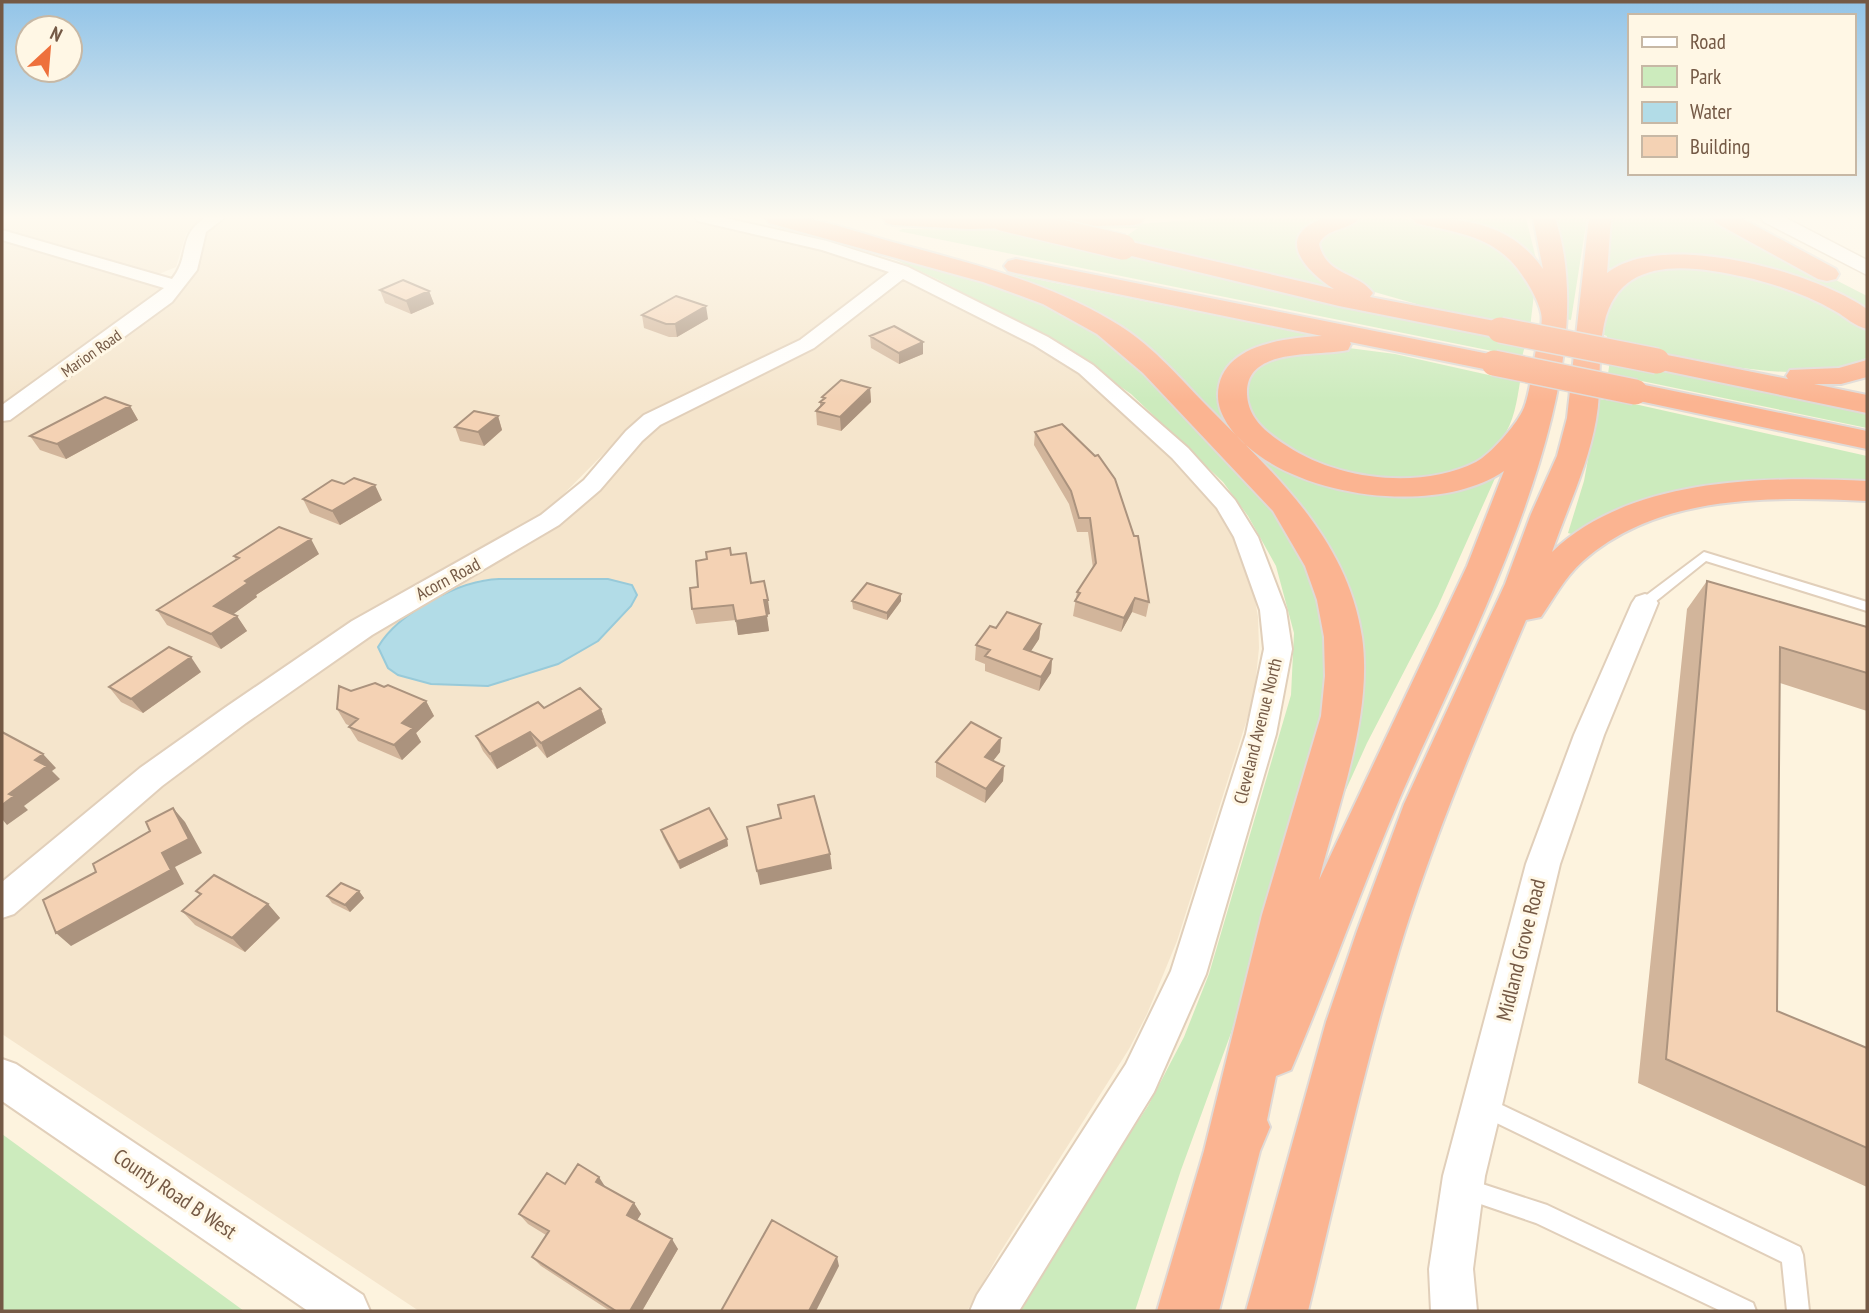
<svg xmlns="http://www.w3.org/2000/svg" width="1869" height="1313" font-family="'PT Sans Narrow',sans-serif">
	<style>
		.residential { fill: #f5e5cc; fill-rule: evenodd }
		.green { fill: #ccebbd }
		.water { fill: #b2dce7; stroke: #98cad9; stroke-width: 2 }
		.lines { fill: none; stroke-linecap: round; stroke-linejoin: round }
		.service-casing { stroke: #e1cfba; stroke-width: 4 }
		.minor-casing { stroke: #e1cfba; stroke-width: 4 }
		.tertiary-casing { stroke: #e1cfba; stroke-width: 3 }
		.motorway-casing { stroke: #e0dad6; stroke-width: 4 }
		.service { fill: #fff; fill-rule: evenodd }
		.minor { fill: #fff; fill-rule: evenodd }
		.tertiary { fill: #fff; fill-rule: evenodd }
		.motorway { fill: #fbb491; fill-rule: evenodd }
		.motorway-bridge-casing { stroke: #e0dad6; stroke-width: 28; stroke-linecap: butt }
		.motorway-bridge { stroke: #fbb491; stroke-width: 25 }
		.wall { fill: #d2b59b }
		.shaded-wall { fill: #ab937e }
		.building { fill: #f4d2b4; stroke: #ab937e; stroke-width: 2 }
		.labels { text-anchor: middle; stroke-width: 6; stroke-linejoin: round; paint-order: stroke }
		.far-street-label { font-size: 16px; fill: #745945; stroke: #fff7e5 }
		.street-label { font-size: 18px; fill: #745945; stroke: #fff7e5 }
		.near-street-label { font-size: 21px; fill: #745945; stroke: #fff7e5 }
	</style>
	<rect width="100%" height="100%" fill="#fdf3de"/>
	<path class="residential" d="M2,218H206L186,234L176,267L159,274L2,228Z
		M226,218H684L827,251L884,270L887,273L801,340L648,414L627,430L543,515L44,849L2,884V423L170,304L197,272L208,230Z
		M2,240L160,288L162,291L128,319L2,407Z
		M900,282H912L1046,352L1100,390L1181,466L1223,518L1236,542L1253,588L1258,617L1259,648L1254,697L1177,941L1147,1014L1129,1049L999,1254L967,1311H419L2,1034V915L137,798L370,632L535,539L672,414L768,371L800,354ZM488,579H608L632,585L637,595L488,686L431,684L398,675L477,581Z"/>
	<path class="green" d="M1217,218H1327C1275,239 1301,265 1334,288L1119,241L1138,228L1071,229Z
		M1365,218H1401L1460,228L1518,260L1534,294L1530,328L1427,307L1364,289L1333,274L1315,242C1323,228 1350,220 1365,218Z
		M1442,218H1526L1538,267L1472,226Z
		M1554,218H1587L1571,320L1566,319L1565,257Z
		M1611,218H1715L1867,296V316L1860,310L1770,272L1629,264L1607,269Z
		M903,229L1033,231L1526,342L1522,357L898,231Z
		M886,255L955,271L1040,301L1109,339L1267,497L1308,563L1326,621L1329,693L1284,858L1231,1033L1181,1170L1135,1311H1019L1064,1233L1148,1106L1184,1037L1209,974L1291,695L1294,633L1276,566L1248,516L1223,482L1131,394L1072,353L941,281Z
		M1677,266L1772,279L1862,323L1867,329V358C1860,359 1852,366 1843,368C1778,383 1672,355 1606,342L1607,336L1604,335L1608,301L1626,277Z
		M986,269L1316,336L1237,359L1221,375L1216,395L1222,415L1232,428L1341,485L1489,474L1496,476L1438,606L1367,743L1330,825L1343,593L1150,354Z
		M1341,347L1395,354L1520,382C1517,400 1514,423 1502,438C1455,497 1357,483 1298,454C1289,450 1276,446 1269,440C1258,432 1245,403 1237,391L1264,360Z
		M1610,360L1822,405L1851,411L1854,407L1867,410V428L1608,374Z
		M1599,399L1639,405L1867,456V484L1806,481L1575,535L1568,533L1584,481Z
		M2,1134L244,1311H2Z"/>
	<path class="water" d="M499,579H608L632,585L637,595L631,606L598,641L558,664L488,686L431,684L398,675L388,668L378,647C398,613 460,580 499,579Z"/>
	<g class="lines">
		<g class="service-casing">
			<path id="service" d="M1704,552L1867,602V611L1706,561L1650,606H1640L1638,603L1640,600Z
				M1483,1096L1800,1247L1803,1255L1809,1311H1787L1782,1262L1476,1113L1473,1106L1476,1099Z
				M1467,1179L1547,1205L1753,1303L1756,1311H1721L1536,1223L1460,1197L1456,1190L1460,1183Z"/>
		</g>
		<g class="minor-casing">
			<path id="minor" d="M205,218H224L206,232L197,270L172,302L10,420L2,421V405L164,288L2,240V230L172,279C191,255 177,236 205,218Z
				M696,218H725L827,241L908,267L1048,337L1093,365L1188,448L1235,500L1258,537L1286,610L1292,649L1276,734L1206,974L1154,1092L1019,1311H970L977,1295L1126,1064L1171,971L1246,734L1264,649L1260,610L1234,537L1217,508L1172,458L1079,373L1034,345L903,279L814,348L660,425L642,441L600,490L559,525L372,635L246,723L162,786L14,914L2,918V882L140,768L226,707L352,621L541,515L584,480L626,431L644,415L800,340L889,272L822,250L698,221Z
				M1645,594L1654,597L1658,603L1604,735L1560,864L1485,1176L1473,1269L1477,1311H1431L1429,1269L1443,1176L1526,864L1574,735L1632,603L1636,597Z
				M2,1059L16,1064L363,1295L370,1311H308L2,1101Z"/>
		</g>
		<g class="tertiary-casing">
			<path id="tertiary" d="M1761,218H1786L1867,260V275L1764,222Z"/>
		</g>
		<g class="motorway-casing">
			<path id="motorway" d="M766,218C778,218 791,216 803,218C835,223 868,236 900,244C973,264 1046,282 1112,321C1148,341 1178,376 1206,405C1273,473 1347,537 1362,637C1373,714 1338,805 1319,880L1467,566L1504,471C1438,516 1305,498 1247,446C1233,434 1218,415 1218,396C1218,345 1283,338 1322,336L1016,273L1008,271L1004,266L1008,261L1016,259L1504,357L1508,363L1504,369L1494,371L1350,342L1351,344L1348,350C1318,357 1245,346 1247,394C1248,419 1267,433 1287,446C1338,480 1420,490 1476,462C1491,454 1515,426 1522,412C1529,400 1532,370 1535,355C1537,343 1544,325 1541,313C1538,298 1521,270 1509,259C1483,234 1449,231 1416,223L1413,218C1464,218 1511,223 1543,269L1533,218H1555C1610,385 1465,646 1399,800C1361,889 1329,981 1291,1070L1276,1076L1267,1120L1270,1127L1260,1151L1219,1311H1157L1204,1151L1262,915L1321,716L1325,676L1324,637L1317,600L1305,566L1273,511L1143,373L1097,334L1043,304L983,282L769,223Z
				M883,218H1144L1141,223L1133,225L969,229L894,225L886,223Z
				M1325,218H1359C1349,231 1327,227 1319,244C1326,276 1358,272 1373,293L1370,297L1500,322L1509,324L1513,330L1509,336L1500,338L1339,306L1115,252L1111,247L1115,242L1123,240L1334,289C1304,270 1273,235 1325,218Z
				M1589,218H1611L1607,273C1663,229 1814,272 1867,309V329C1854,326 1846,317 1835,311C1807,295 1776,284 1745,277C1690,265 1619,254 1604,324C1597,355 1602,389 1596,420C1588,466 1567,508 1552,552C1630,477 1766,476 1867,481V501C1771,497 1660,493 1583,561C1565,577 1554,598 1541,617L1526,620C1482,723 1439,824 1405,931C1366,1056 1339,1184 1308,1311H1246L1326,1022L1357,931L1404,804L1505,584L1531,514L1557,456L1567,418Z
				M1713,218H1741L1836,269L1839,274L1836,279L1827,281L1818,279L1716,223Z
				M1657,353L1788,379L1786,376L1790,370L1839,368L1867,360V377L1841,384H1814L1867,395V413L1647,367L1643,361L1647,355Z
				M1635,383L1867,431V449L1625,398L1621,392L1625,386Z"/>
		</g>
		<use href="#service" class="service"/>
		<use href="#minor" class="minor"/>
		<use href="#tertiary" class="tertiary"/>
		<use href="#motorway" class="motorway"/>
		<g class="motorway-bridge-casing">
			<path id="motorway-bridge" d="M1002,218L1123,247
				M1500,330L1657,361
				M1494,363L1635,392"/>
		</g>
		<use href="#motorway-bridge" class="motorway-bridge"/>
	</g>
	<path class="wall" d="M380,290L429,291L434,304L411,314L385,303Z
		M642,315L708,319L677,337H669L644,328Z
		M870,336L923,354L899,364L871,348Z
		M870,388L871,402L841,431L817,425L816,411L820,406V402L823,400L822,397Z
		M130,406L138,420L66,459L40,450L30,436Z
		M498,416L502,430L484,446L460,441L455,427Z
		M1035,432L1149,602L1146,617L1132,612L1121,632L1073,616L1077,592L1093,568L1088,532H1077L1069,504L1034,445Z
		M344,484L382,500L340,525L310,513L303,499Z
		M319,554L256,595L257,597L233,614L237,616L247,631L221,649L167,625L157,610L236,560L234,556Z
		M731,555L751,583L770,614L766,615L769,631L738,635L736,620L696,624L692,609L707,559Z
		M1707,581L1867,627V711L1780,683L1777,1011L1867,1048V1187L1638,1083L1687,609Z
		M852,601H901L887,620L853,609Z
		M1041,624L1039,639L1031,651L1052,659L1051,673L1039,691L985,671V664L975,660L976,645L996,628Z
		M201,672L143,713L121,702L109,687Z
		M384,687L426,701L434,716L416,733L421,742L402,760L358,741L349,727L350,726L346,724L337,709L351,691Z
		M544,708L601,709L606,723L547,758L537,746L497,769L483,751L476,736Z
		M1001,738L1000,752L993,761L1004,766L1003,781L985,803L936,777V762Z
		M661,830L727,839L728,846L680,869L663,837Z
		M196,891L268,904L280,918L245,952L195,925L182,911L200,895Z
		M359,891L364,898L350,912L332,903L327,896Z
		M565,1184L606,1187L634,1203L641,1214L637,1220L678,1249L642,1311H610L541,1266L532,1257L546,1235L528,1224L519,1214Z"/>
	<path class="shaded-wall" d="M429,291L434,304L411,314L406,301Z
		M706,306L708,319L677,337L675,324Z
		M923,342V354L899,364V353Z
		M870,388L871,402L841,431L840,417Z
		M130,406L138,420L66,459L57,444Z
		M498,416L502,430L484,446L478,432Z
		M375,485L382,500L340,525L332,511Z
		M311,539L319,554L256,595L257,597L224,621L214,606L245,581Z
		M901,594V601L887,620V613Z
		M1135,598L1132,612L1121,632L1124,618Z
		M764,600H768L770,614L766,615Z
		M237,616L247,631L221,649L211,634Z
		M767,616L769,631L738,635L736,621Z
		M1041,624L1039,639L1023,663L1024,649Z
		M191,657L201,672L143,713L131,699Z
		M1052,659L1051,673L1039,691L1041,677Z
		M426,701L434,716L416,733L421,742L402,760L394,745L402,723Z
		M601,709L606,723L547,758L541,743Z
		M530,732L537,746L497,769L490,754Z
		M1001,738L1000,752L985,771V757Z
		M43,754L56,768L52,771L60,779L24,806L28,810L7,825L2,819V805L9,794L35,760Z
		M1004,766L1003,781L985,803L986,789Z
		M173,808L185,822L202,853L175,867L184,884L71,946L56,933L162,853Z
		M727,839L728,846L680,869L678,862Z
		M830,854L832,869L760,885L757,871Z
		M359,891L364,898L350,912L345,905Z
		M268,904L280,918L245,952L232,938Z
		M599,1177L606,1188L596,1182Z
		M634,1203L641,1214L634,1225L627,1215Z
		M672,1239L678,1249L642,1311H630Z
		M837,1257L839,1266L816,1311H809Z"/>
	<path class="building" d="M403,280L429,291L406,301L380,290Z
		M676,296L706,306L675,324H666L642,315Z
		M894,326L923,342L899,353L870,336Z
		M841,380L870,388L840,417L816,411L824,403L820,402L825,398L822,397Z
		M105,397L130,406L57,444L30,436Z
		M474,411L498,416L478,432L455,427Z
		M1062,424L1095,456L1098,455L1115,479L1134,536H1138L1149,602L1135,598L1124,618L1075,601L1080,593L1077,592L1096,563L1090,518H1079L1071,491L1035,432Z
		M354,478L375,485L332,511L303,499L332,480L344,484Z
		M279,527L311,539L245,581L248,583L214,606L237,616L211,634L157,610L239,558L234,556Z
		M730,548L731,555L746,553L751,583L764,581L768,600H764L767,616L736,621L733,605L692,609L690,588L698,587L696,561L707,559L706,552Z
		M1707,581L1867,627V673L1780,647L1777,1011L1867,1048V1148L1666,1059Z
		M867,583L901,594L887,613L852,601Z
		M1007,612L1041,624L1024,649L1052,659L1041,677L985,656L990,650L976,645L990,626L996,628Z
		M169,647L191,657L131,699L109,687Z
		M375,683L384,687L388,685L426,701L402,723L413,728L394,745L349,727L358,719L337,709L339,686L351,691Z
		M580,688L601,709L541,743L530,732L490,754L476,736L538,702L544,708Z
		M971,722L1001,738L985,757L1004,766L986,789L936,762Z
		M2,732L43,754L35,760L47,766L9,794L14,796L2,805Z
		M814,796L830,854L757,871L747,827L781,818L778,805Z
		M173,808L189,839L162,853L171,870L56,933L43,900L96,872L93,864L150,831L146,822Z
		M709,808L727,839L678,862L661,830Z
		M214,875L268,904L232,938L182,911L201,894L196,891Z
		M341,883L359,891L345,905L327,896Z
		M578,1164L599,1177L596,1182L634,1203L627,1215L672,1239L630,1311H616L532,1257L549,1231L519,1214L547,1173L565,1184Z
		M772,1220L837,1257L809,1311H721Z"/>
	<linearGradient id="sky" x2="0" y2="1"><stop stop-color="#92c4e8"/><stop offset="0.54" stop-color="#fefaf0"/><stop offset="1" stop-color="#fefaf0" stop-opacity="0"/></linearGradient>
	<rect width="1869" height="402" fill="url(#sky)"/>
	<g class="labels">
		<g class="far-street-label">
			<text transform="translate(91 353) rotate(-35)" y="6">Marion Road</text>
		</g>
		<g class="street-label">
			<text transform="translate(448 579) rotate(-28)" y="6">Acorn Road</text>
			<text transform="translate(1258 731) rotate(-76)" y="6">Cleveland Avenue North</text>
		</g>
		<g class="near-street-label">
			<text transform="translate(1521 950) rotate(-76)" y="7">Midland Grove Road</text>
			<text transform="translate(175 1194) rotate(34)" y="7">County Road B West</text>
		</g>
	</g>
	<rect width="1869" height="1313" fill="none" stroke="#745945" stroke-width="7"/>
	<rect x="1628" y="14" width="228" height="161" fill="#fff7e5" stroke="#c7b8a5" stroke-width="2"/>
	<rect x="1642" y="37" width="35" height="10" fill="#ffffff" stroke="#c7b8a5" stroke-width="2"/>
	<text x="1690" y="49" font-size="21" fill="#745945">Road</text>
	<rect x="1642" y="66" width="35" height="21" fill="#ccebbd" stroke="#c7b8a5" stroke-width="2"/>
	<text x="1690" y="84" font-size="21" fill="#745945">Park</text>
	<rect x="1642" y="102" width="35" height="21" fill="#b2dce7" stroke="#c7b8a5" stroke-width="2"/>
	<text x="1690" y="119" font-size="21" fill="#745945">Water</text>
	<rect x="1642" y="136" width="35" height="21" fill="#f4d2b4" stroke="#c7b8a5" stroke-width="2"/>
	<text x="1690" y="154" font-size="21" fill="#745945">Building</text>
	<g transform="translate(49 49) rotate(26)"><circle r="33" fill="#fff7e5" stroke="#c7b8a5" stroke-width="2"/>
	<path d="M0-5L12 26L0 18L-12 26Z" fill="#ee703c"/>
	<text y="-10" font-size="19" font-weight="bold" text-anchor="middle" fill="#745945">N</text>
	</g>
</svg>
